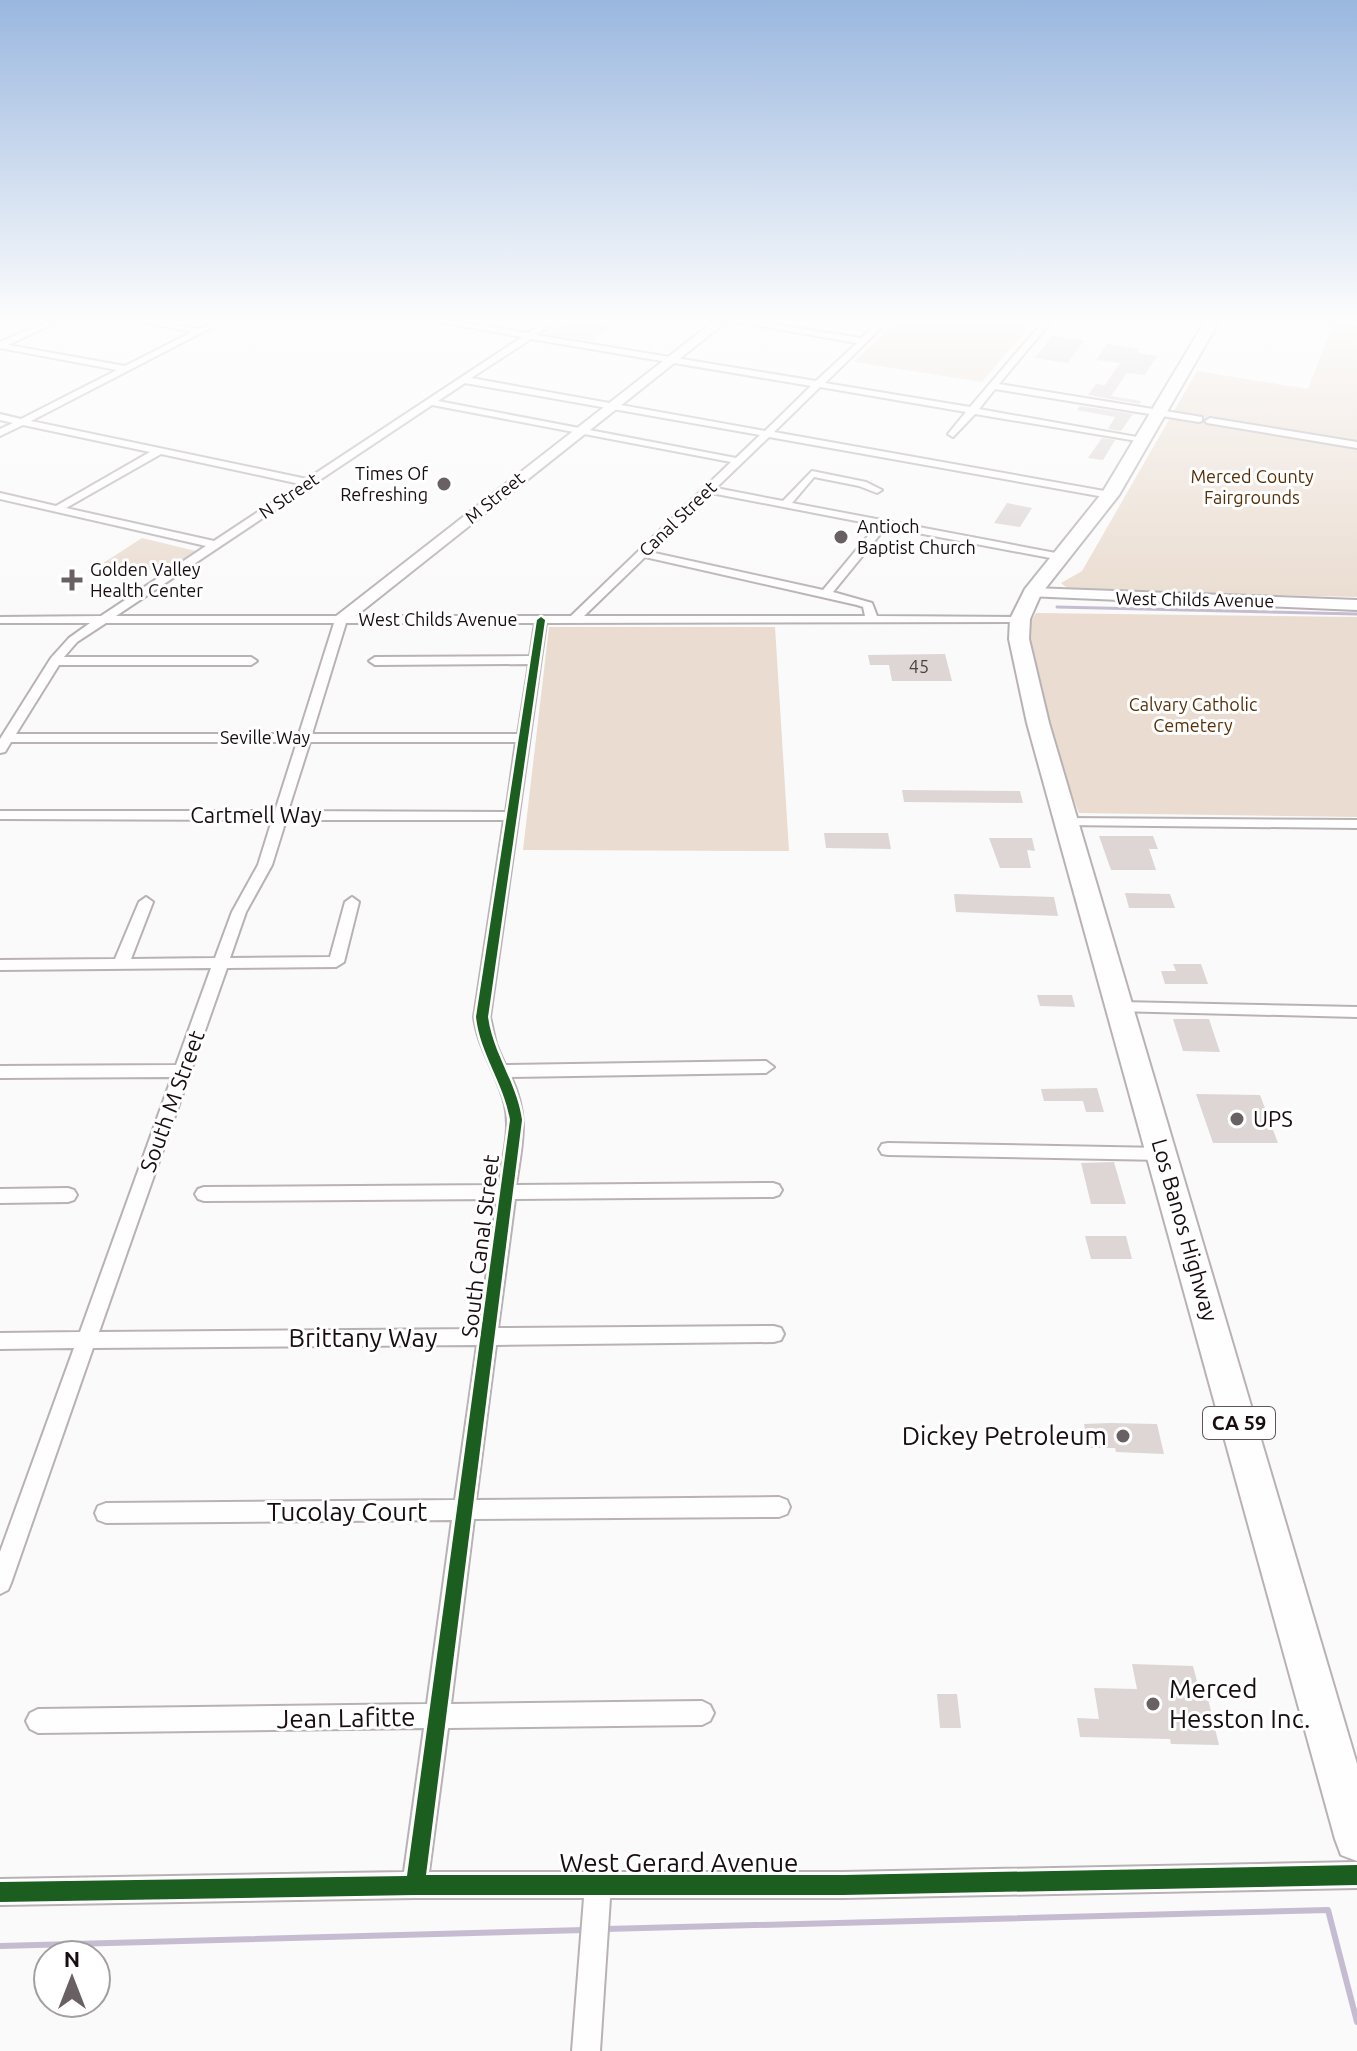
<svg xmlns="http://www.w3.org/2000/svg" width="1357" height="2051" font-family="Ubuntu,sans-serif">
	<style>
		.green { fill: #eadcd0 }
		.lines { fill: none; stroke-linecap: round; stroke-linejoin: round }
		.stream-far1 { stroke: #c5bcd1; stroke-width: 3 }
		.stream { stroke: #c5bcd1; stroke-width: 6 }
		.building { fill: #ddd6d5 }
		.street-casing { stroke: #b9b2b4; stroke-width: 4 }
		.secondary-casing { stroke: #b9b2b4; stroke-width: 4 }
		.highway-casing { stroke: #b9b2b4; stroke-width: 4 }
		.street { fill: #fefefe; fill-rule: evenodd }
		.secondary { fill: #fefefe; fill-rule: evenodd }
		.highway { fill: #fefefe; fill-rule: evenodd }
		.cycleway-casing { stroke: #fff; stroke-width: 5 }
		.cycleway { fill: #1b5e20; fill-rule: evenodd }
		.poi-dot { fill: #686063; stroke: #fff; stroke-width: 3 }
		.labels { text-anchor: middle; stroke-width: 6; stroke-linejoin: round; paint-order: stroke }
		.far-poi-label { font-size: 18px; fill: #1a0d11; stroke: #fff; text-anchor: start }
		.far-park-label { font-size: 18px; fill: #573008; stroke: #fff }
		.far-street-label { font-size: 18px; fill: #1a0d11; stroke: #fff }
		.number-label { font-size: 18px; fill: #4b3f42 }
		.shield { fill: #fff; stroke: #5f5658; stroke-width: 2 }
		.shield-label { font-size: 20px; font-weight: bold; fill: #1a0d11 }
		.street-label { font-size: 22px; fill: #1a0d11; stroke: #fff }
		.poi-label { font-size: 22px; fill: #1a0d11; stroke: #fff; text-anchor: start }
		.near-street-label { font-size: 26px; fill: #1a0d11; stroke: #fff }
		.near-poi-label { font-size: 26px; fill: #1a0d11; stroke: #fff; text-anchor: end }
	</style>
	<rect width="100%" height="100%" fill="#fafafa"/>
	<path class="green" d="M899,318H1036L982,382L854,362Z
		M570,320L611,326L591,341L549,334Z
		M1333,325L1357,328V597L1070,590L1061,583L1082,571L1197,371L1308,389Z
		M142,538L196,551L163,573L134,566L122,573L97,567Z
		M1036,613L1357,617V817L1079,813C1066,781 1021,653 1029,624C1031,620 1034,617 1036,613Z
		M549,627H775L789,851L523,850Z"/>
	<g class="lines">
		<path class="stream-far1" d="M1057,607L1357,614"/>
		<path class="stream" d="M606,1929L1328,1910L1357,2022
			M0,1946L585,1930"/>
	</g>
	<path class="building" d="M1052,336L1084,340L1068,363L1035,358Z
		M1107,344L1140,349L1137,353L1157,356L1145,375L1127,373L1111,396L1141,401L1140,404L1088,395L1096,384L1105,385L1120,363L1096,360Z
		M1080,406L1133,414L1121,431L1108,429L1115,417L1077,410Z
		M1102,438L1115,440L1103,460L1088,458Z
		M1007,503L1032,508L1020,527L994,523Z
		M945,654L952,681H892L889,665H870L868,655Z
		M902,790L1020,791L1023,803L904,802Z
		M824,833H888L891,849L826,848Z
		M1099,836H1153L1158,849H1149L1156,870H1111Z
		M989,838H1032L1035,851L1027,850L1031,868H1000Z
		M1125,893L1170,894L1175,908H1129Z
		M954,894L1054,897L1058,916L956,912Z
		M1173,964H1201L1208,984H1165L1161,971H1176Z
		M1037,995H1072L1075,1007L1040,1006Z
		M1173,1019H1209L1220,1052L1183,1051Z
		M1097,1088L1104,1112H1086L1083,1101H1044L1041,1089Z
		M1196,1094L1260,1095L1278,1143H1213Z
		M1114,1162L1126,1204H1091L1081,1163Z
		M1085,1236H1126L1132,1259H1091Z
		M1109,1423L1157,1424L1164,1454L1116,1452L1115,1448H1088L1084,1424Z
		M1132,1664L1193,1666L1198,1685L1205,1686L1219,1745L1171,1744L1170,1739L1080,1737L1077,1718L1099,1719L1094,1688L1137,1689Z
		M937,1694H957L961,1728H940Z"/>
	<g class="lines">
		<g class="street-casing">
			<path id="street" d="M55,318H65L8,345L125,366L192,332L124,318C143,318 188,330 200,328C212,325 218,318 230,318L31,421L307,479L522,337L418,318H436L528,333L551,318H560L536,335L816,381L857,343L714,318H733L861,338L882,318H891L825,383L970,407L1046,318H1054L999,384L1202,417V421L1199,422L995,389L979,409L1148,439L1143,442L975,414L953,437L948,434L966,412L820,387L774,432L1110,492L1115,495L1110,498L769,437L716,488L783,501L812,471L866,482L882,490L877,493L859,486L814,477L792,503L1061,554L1066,557L1061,560L886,527L833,592L872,603L877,616L1024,617V621L1020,622L546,623L490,1017L496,1044L505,1065L766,1061L774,1067L766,1073L511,1077C530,1117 522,1143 516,1185L773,1183L779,1185L782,1190L779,1195L773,1197L515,1199L498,1328L774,1326L781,1328L784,1334L781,1340L774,1342L496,1345L476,1500L779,1497L787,1500L790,1507L787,1514L779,1517L474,1519L451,1704L702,1701L710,1705L714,1713L710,1721L702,1725L448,1728L429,1872H843L1357,1862V1888L843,1898H610L600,2051H572L584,1898H415L0,1905V1879L404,1872L424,1728L38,1733L30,1729L26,1721L30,1713L38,1709L427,1704L452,1520L106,1523L98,1520L95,1513L98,1506L106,1503L455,1500L477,1345L93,1348L11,1583L8,1590L0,1594V1552L74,1348L0,1349V1333L80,1332L172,1077L0,1078V1066L176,1065L211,968L0,970V960L115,959L139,902L146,897L153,902L131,959L215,958L232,912L258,865L272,820L0,819V811H275L297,742H11L5,752L0,753V739L51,658L69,638L90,623H0V617L101,616L206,546L0,499V493L56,506L150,452L23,425L0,436V429L13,423L0,420V414L21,419L117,370L0,348V342ZM531,339L811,386L765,431L471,378ZM465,383L760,435L736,458L438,401ZM432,405L731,462L571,616H116ZM161,454L300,484L214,541L66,508ZM711,493L877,525L823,590L650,552ZM645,557L857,605L863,607L865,616H584ZM106,623H334L299,734H16L59,665H251L257,661L251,657H64L77,642ZM346,623H535L530,656L375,657L369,661L375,665L529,664L518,734H312ZM310,742H516L506,812L288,811ZM286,820H504L474,1017C478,1049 498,1074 505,1105C511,1130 502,1160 499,1185L204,1187L198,1189L195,1194L198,1199L204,1201L497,1199L479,1329L99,1332L227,968L336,967L344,962L359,902L352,897L345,902L330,957L230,958L246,912L272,865Z
				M1308,318L1357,322V326L1312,320Z
				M1210,418L1357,442V448L1207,423L1205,421Z
				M1066,818L1357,820V828L1061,825L1059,822Z
				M1121,1002L1357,1007V1017L1115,1011L1113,1007Z
				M888,1143L1163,1148L1169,1149L1172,1154L1169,1159L1163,1160L888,1155L882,1154L879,1149L882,1144Z
				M68,1188L74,1190L77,1195L74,1200L68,1202L0,1203V1189Z"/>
		</g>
		<g class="secondary-casing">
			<path id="secondary" d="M718,318H731L347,623H335V617Z
				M1032,588L1357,600V610L1027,596L1024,593Z"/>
		</g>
		<g class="highway-casing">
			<path id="highway" d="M1207,318H1221L1119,495L1041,594L1030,619L1029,639L1049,723L1357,1764V1861L1341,1855L1335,1839L1027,723L1009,639L1010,619L1025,589L1102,493Z"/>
		</g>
		<use href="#street" class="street"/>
		<use href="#secondary" class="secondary"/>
		<use href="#highway" class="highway"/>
		<g class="cycleway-casing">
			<path id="cycleway" d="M541,617L545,620L488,1017C493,1054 517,1083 522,1120L426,1875H843L1357,1865V1885L843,1895H415L0,1902V1882L407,1876L510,1120C504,1083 480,1054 476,1017L537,620Z"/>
		</g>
		<use href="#cycleway" class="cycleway"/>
	</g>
	<linearGradient id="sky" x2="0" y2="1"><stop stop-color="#9ab7df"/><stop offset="0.53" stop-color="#fdfdfd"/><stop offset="1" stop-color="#fdfdfd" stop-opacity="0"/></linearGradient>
	<rect width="1357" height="605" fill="url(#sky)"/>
	<g class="poi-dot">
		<circle cx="444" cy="484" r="8"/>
		<circle cx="841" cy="537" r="8"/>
		<path d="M68 568h8v8h8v8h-8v8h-8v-8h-8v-8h8z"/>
		<circle cx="1237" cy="1119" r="8"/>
		<circle cx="1123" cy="1436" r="8"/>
		<circle cx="1153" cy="1704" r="8"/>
	</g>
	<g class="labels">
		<g class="far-poi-label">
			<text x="428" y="480" text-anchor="end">Times Of<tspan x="428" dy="21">Refreshing</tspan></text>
			<text x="857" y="533">Antioch<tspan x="857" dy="21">Baptist Church</tspan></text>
			<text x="90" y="576">Golden Valley<tspan x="90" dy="21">Health Center</tspan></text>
		</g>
		<g class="far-park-label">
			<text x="1252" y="483">Merced County<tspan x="1252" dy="21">Fairgrounds</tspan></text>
			<text x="1193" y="711">Calvary Catholic<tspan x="1193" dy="21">Cemetery</tspan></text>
		</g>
		<g class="far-street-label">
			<text transform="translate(289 496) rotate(-34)" y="6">N Street</text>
			<text transform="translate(495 498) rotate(-39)" y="6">M Street</text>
			<text transform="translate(678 519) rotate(-44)" y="6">Canal Street</text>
			<text transform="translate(1195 600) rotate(1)" y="6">West Childs Avenue</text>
			<text x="438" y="626">West Childs Avenue</text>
			<text x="265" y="744">Seville Way</text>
		</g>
		<g class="number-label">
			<text x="919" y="673">45</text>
		</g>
		<rect class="shield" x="1203" y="1407" width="72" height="32" rx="6"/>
		<g class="shield-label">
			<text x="1239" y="1430">CA 59</text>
		</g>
		<g class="street-label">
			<text x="256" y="823">Cartmell Way</text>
			<text transform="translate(172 1101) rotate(-70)" y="8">South M Street</text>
			<text transform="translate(1185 1230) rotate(74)" y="8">Los Banos Highway</text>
			<text transform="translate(480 1246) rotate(-83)" y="8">South Canal Street</text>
		</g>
		<g class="poi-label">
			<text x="1253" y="1127">UPS</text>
		</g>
		<g class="near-street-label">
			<text x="363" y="1347">Brittany Way</text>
			<text x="347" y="1521">Tucolay Court</text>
			<text transform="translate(346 1718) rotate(-1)" y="9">Jean Lafitte</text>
			<text x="679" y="1872">West Gerard Avenue</text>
		</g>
		<g class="near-poi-label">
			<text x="1107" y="1445">Dickey Petroleum</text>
			<text x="1169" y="1698" text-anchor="start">Merced<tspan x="1169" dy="30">Hesston Inc.</tspan></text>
		</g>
	</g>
	<g transform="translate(72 1979)"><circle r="38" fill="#ffffff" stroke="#a39ea0" stroke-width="2"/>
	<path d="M0-6L14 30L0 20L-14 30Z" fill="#686063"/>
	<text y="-12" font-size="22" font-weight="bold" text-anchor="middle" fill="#1a0d11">N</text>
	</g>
</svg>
